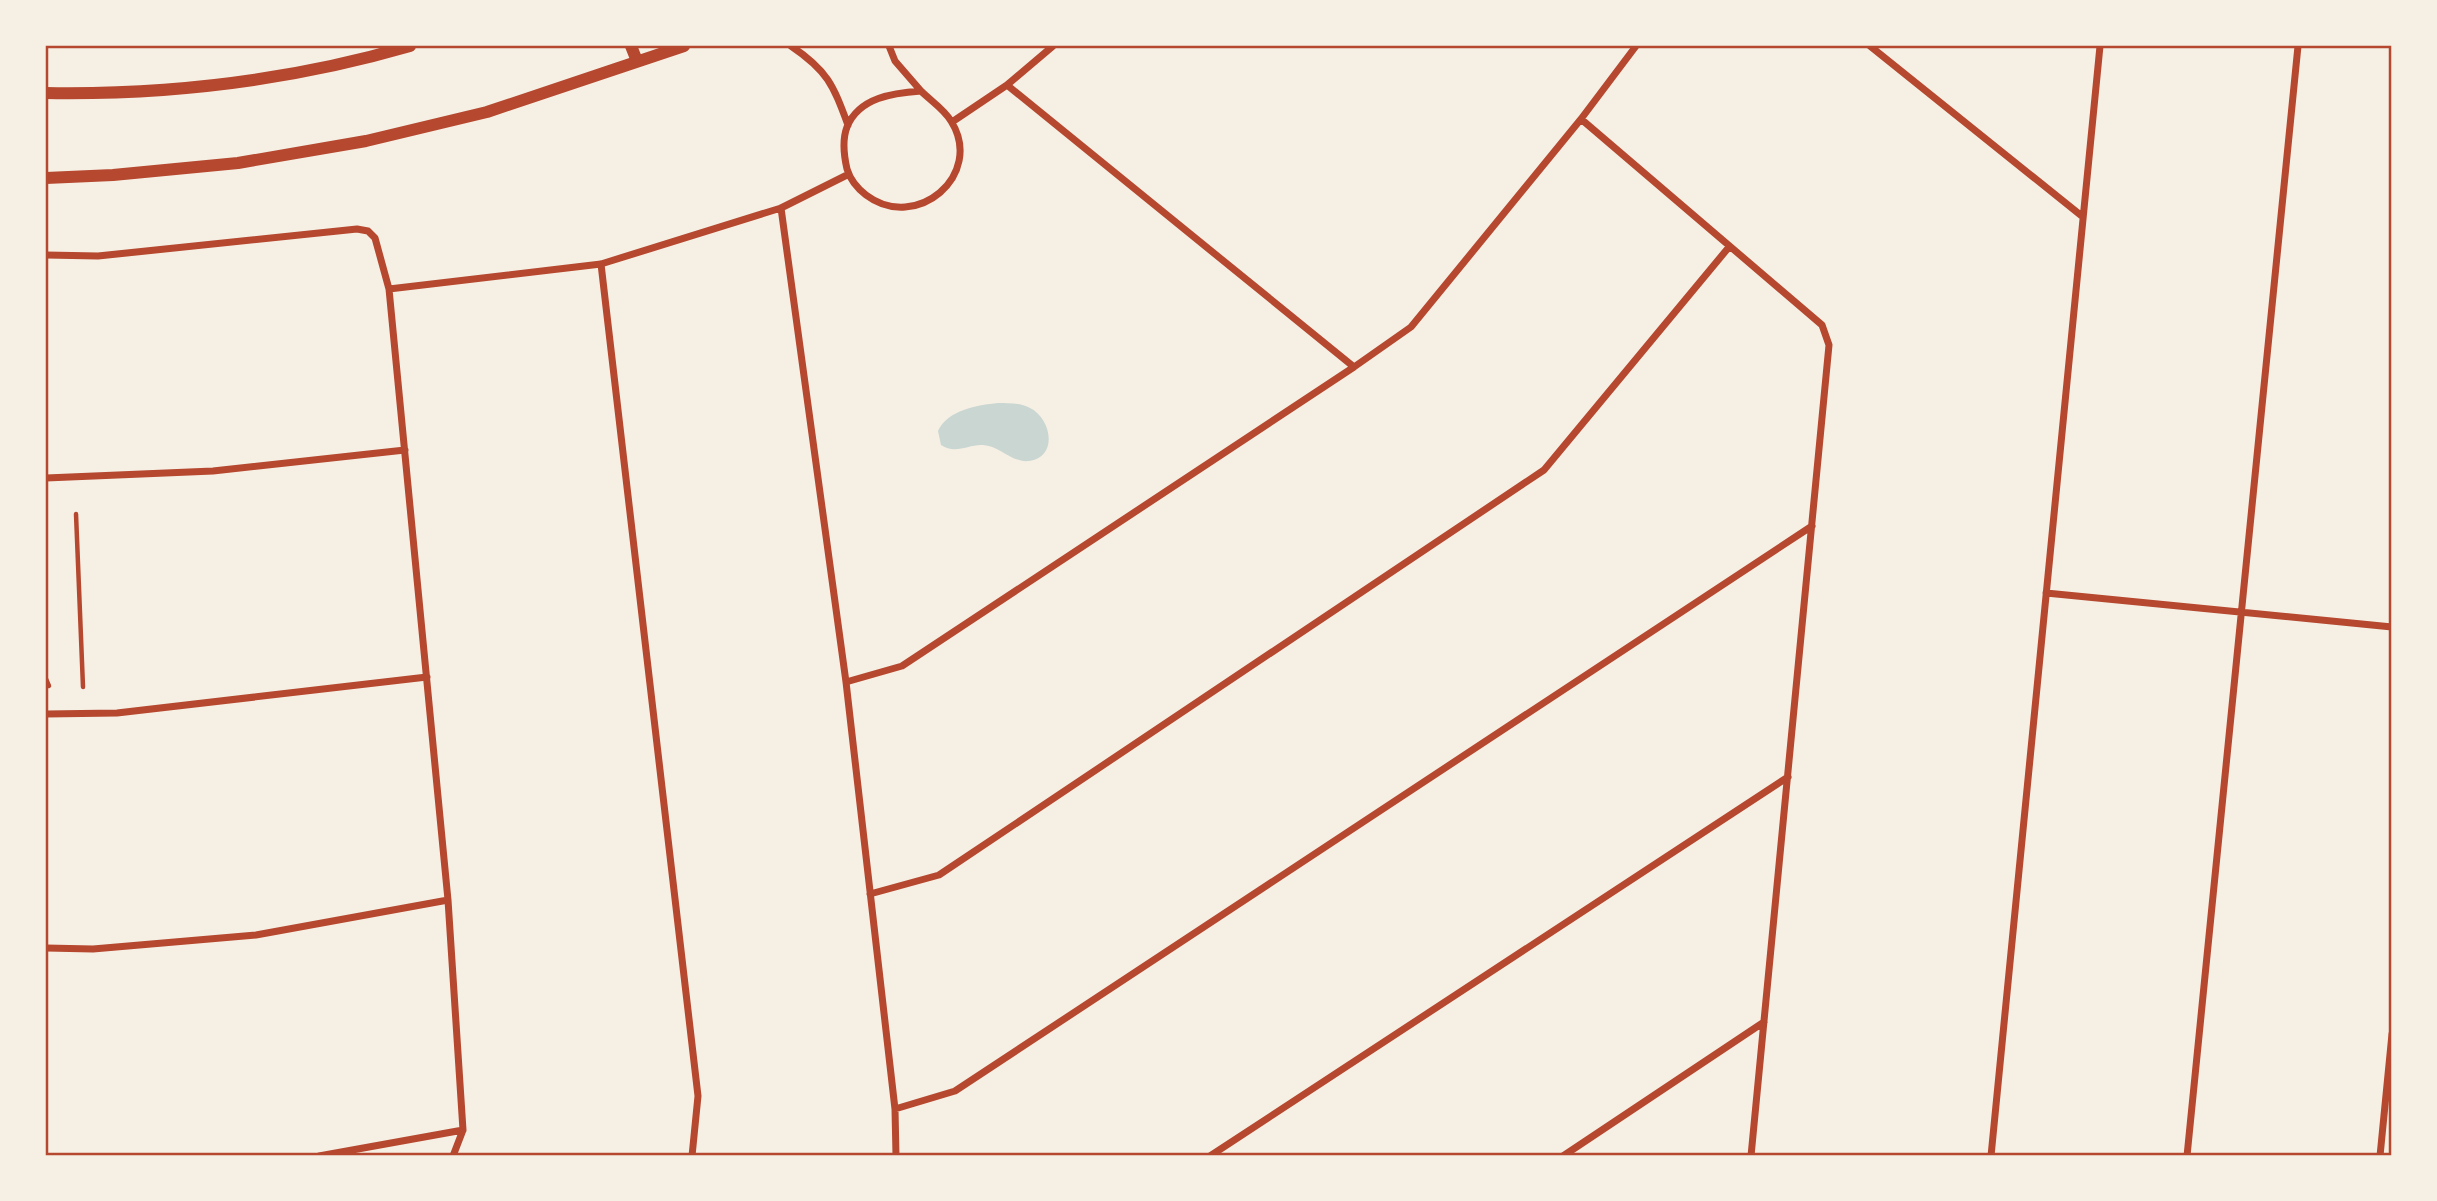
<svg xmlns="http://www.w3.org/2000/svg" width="2437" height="1201" font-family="'Noto Sans',sans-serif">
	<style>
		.water { fill: #c9d6d2 }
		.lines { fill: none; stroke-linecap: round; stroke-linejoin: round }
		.path { stroke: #b5482f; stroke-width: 4.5 }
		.minor { stroke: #b5482f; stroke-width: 7 }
		.tertiary { stroke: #b5482f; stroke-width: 12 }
		.neatline { fill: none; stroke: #b5482f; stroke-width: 2.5 }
	</style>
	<rect width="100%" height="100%" fill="#f6efe4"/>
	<path class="water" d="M998,403C1009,403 1021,403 1030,408C1051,418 1059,457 1029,461C1012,463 1000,446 983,445C968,444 956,455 941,445L938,431C948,410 977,405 998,403Z"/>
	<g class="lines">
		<path class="path" d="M76,514L83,687
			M46,679L49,686"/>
		<path class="minor" d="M791,46C828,71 833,85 848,125
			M889,46L895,61L921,91
			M1870,46L2083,217
			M1007,85L1354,367
			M921,91C931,101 944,109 951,121C985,175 916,233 866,195C857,188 850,179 847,169C844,156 842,140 847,127C859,97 894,93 921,91Z
			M1581,119L1822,325L1829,345L1751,1156
			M952,122L1007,85L1053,46
			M781,208L846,682L895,1109L896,1156
			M46,255L98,256L357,229L368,231L375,238L389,289L448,900L463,1130L453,1156
			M601,264L698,1096L692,1156
			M389,289L601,264L781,208L849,174
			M46,478L213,471L405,450
			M2046,593L2392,627
			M846,682L902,666L1354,367L1411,327L1581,119L1636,46
			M46,714L117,713L427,677
			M870,894L939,875L1544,470L1729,247
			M46,948L93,949L256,935L448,900
			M895,1109L955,1091L1812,526
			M319,1156L463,1130
			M1210,1156L1788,777
			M1563,1156L1764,1022
			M1991,1156L2100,46
			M2187,1156L2298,46
			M2380,1156L2392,1034"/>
		<path class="tertiary" d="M631,46L637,61
			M46,93C167,95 293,80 410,46
			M46,178L113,175L238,163L366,141L487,112L684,46"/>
	</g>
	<rect width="2437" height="1201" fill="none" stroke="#f6efe4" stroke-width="94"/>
	<rect x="47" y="47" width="2343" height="1107" class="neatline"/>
</svg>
